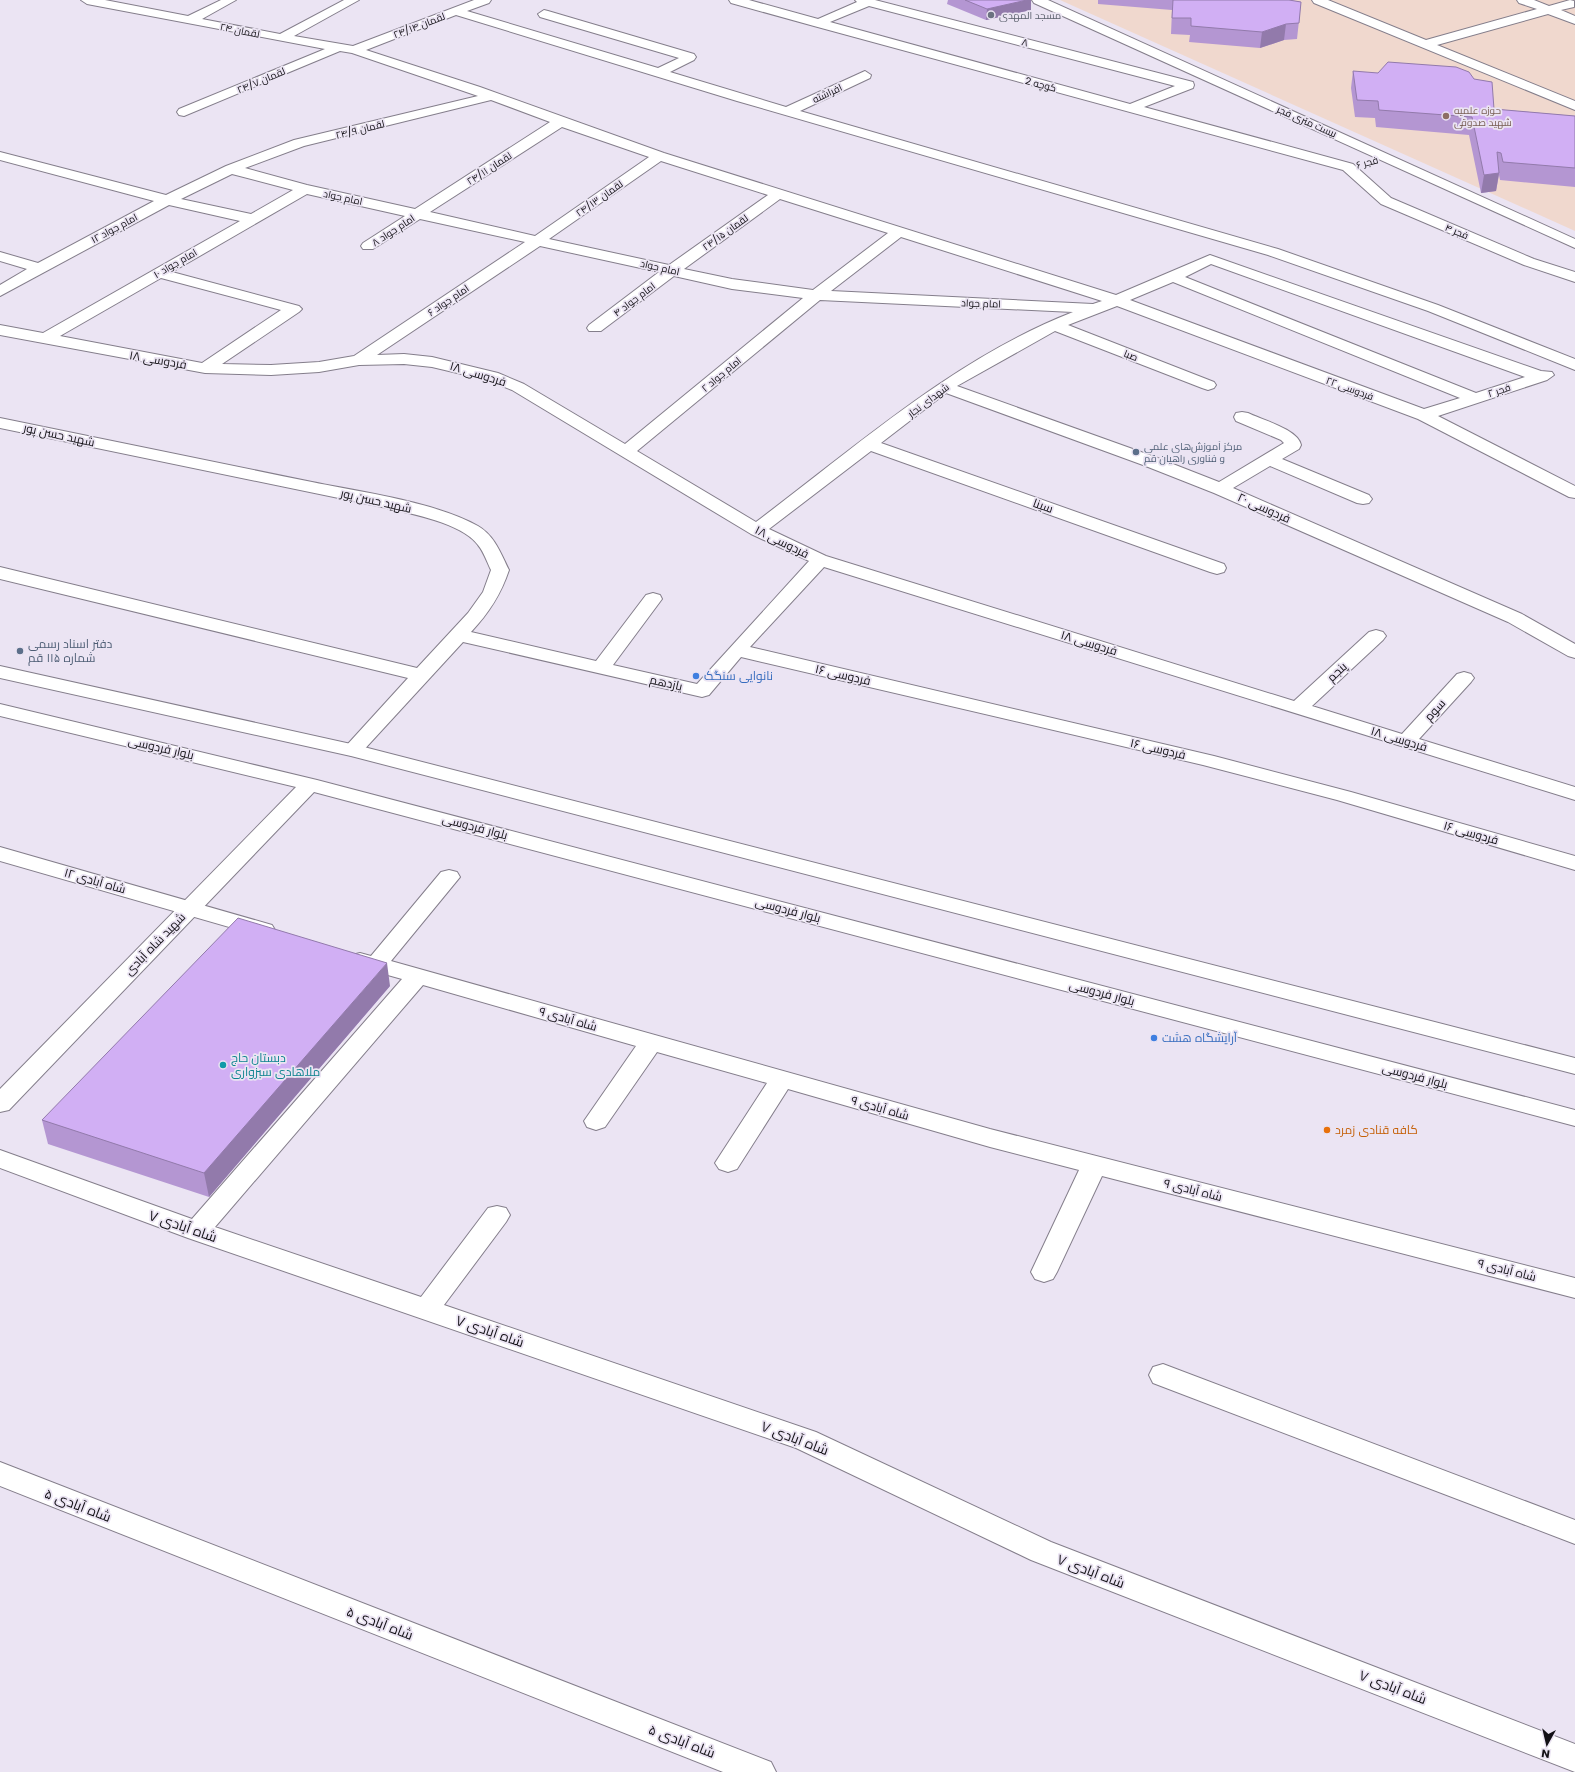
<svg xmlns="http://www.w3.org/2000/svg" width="1575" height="1772" font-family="Poppins,Cairo,sans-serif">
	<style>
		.education { fill: #f0d8ce }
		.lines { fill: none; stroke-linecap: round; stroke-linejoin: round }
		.minor-casing { stroke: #847e8b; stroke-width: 2 }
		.major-casing { stroke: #847e8b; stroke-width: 2 }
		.minor { fill: #fff; fill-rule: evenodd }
		.major { fill: #fff; fill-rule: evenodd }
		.wall { fill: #b496d2 }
		.shaded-wall { fill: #927aab }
		.building { fill: #d1aff4; stroke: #927aab }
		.worship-dot { fill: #6b7280; stroke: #ebe4f3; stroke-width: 1.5 }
		.education-dot { fill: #8d6e63; stroke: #ebe4f3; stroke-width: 1.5 }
		.service-dot { fill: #5c6f8a; stroke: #ebe4f3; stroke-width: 1.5 }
		.shop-dot { fill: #3f7fe0; stroke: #ebe4f3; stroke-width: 1.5 }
		.culture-dot { fill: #0f9aa8; stroke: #ebe4f3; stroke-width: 1.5 }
		.food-dot { fill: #e8710a; stroke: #ebe4f3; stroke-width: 1.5 }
		.labels { text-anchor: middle; stroke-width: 3.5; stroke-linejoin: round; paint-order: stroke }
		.far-worship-label { font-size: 10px; fill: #5b616d; stroke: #ebe4f3; text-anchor: start }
		.far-street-label { font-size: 10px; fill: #131116; stroke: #ebe4f3 }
		.far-education-label { font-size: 10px; fill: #785e54; stroke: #ebe4f3; text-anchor: start }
		.far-service-label { font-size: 10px; fill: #4e5e75; stroke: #ebe4f3; text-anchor: start }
		.street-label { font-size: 12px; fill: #131116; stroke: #ebe4f3 }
		.service-label { font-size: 12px; fill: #4e5e75; stroke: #ebe4f3; text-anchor: start }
		.shop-label { font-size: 12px; fill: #366cbe; stroke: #ebe4f3; text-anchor: start }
		.culture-label { font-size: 12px; fill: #0d838f; stroke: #ebe4f3; text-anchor: start }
		.food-label { font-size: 12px; fill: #c56008; stroke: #ebe4f3; text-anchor: start }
		.near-street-label { font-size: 14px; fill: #131116; stroke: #ebe4f3 }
	</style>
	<rect width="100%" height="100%" fill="#ebe4f3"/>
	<path class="education" d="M1060,0H1575V231Z"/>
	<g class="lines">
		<g class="minor-casing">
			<path id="minor" d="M81,0H105L188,16L221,0H236L202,19L280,34L344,0H359L294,36L353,46L474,0H491L489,3L467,11L658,68L679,58L540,17L538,14L544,10L548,11L694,54L696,57L694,60L670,72L786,107L865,71L871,75L870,78L800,111L1278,249L1438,305L1575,359V370L1428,311L1268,255L737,101L456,15L366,50L480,87L664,153L1116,295L1210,255L1541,371L1552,372L1554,375L1547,380L1438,416L1575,486V498L1569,497L1418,419L1117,306L1068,325L1214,382L1216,385L1214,388L1208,390L1202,388L1055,331L957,386L1155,457L1219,482L1284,443L1281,440L1236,421L1234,417L1236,413L1242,412L1248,413C1262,420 1298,429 1301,445L1299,449L1282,459L1369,495L1372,499L1369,503L1363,504L1357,503L1270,466L1233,488L1522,614L1575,644V658L1568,656L1508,622L1214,493L1143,465L946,393L881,443L1224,564L1226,568L1224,572L1217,574L1210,572L871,451L769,529L826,556L1294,701L1369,632L1376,630L1383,632L1386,636L1383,640L1312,706L1402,734L1457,674L1464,672L1471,674L1474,678L1471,682L1419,739L1575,787V800L824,567L750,647L1214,756L1351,792L1575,856V870L1337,800L1203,765L741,657L709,695L702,697L463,642L360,754L353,756L346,754L343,750L346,746L408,678L0,579V567L417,668L468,613L483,592L491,570C487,562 484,552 478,545C462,523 412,514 387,508L0,428V418C104,439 208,461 312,482C361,492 435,502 478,526C495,536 501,554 509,570C501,594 489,613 471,632L596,661L646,595L653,593L660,595L662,599L613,665L697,684L809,561L751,534L512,390L487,380L432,367L404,364L359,365L319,372L271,375L205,373L0,335V325L43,333L240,221L169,205L0,296V285L27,269L0,261V252L38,263L154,201L0,160V152L166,195L226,166L294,140L478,96L352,53L340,51L184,116L179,115L177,112L179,109L325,49L87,4ZM491,100L550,122L415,209L307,185L245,168L304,146ZM562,127L649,157L535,236L430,212ZM661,161L768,195L669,265L549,239ZM232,174L293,190L251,214L181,199ZM307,194L405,216L363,243L361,246L363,249H373L420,219L525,242L354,356L319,362L271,365L222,364L299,312L302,309L299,306L172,272ZM780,199L888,233L813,290L732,279L684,269ZM901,237L1102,301L1093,304L831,291ZM540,246L659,272L589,325L587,328L589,331H601L674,276L732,289L803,298L625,444L524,384L498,373L432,357L404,354L377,355ZM1211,264L1525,377L1476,393L1185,277ZM161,278L281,310L202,363L60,336ZM1173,282L1460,398L1424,409L1130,300ZM820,300L1073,312C955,358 857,446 756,522L637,451Z
				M729,0H749L818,19L857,2L855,0H875L1193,82L1194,85L1193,88L1144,107L1353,164L1391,198L1534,259L1575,272V282L1524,265L1381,204L1343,170L814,26L731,3ZM869,6L1175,86L1130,104L830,22Z
				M1032,0H1048L1575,239V248L1034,3Z
				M1312,0H1328L1426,40L1537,9L1519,3L1517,0H1534L1549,6L1570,0L1574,1V7L1561,10L1575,16V24L1548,14L1437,45L1575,101V110L1314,3Z
				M0,847L272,925L275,930L272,935L264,937L0,861Z
				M449,870L457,872L460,877L391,961L990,1129L1575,1278V1298L1102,1176L1057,1272L1053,1279L1044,1282L1035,1279L1031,1272L1079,1170L990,1147L788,1089L737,1169L728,1172L719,1169L715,1163L767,1083L657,1052L605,1127L596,1130L587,1127L584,1121L636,1046L423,985L215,1227L421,1297L488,1208L497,1206L506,1208L510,1215L506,1222L444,1305L816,1432L1051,1542L1575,1744V1772L1031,1560L796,1448L188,1238L0,1168V1150L192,1219L402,979L352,965L349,960L352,955L360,953L371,956L441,872Z
				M1163,1364L1575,1520V1544L1153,1383L1149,1375L1153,1367Z
				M0,1462L771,1762L776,1772H723L0,1486Z"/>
		</g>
		<g class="major-casing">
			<path id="major" d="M0,666L360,746L1575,1058V1074L351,756L0,678Z
				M0,704L317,780L1575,1110V1126L314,792L9,1110L0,1112V1089L296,787L0,716Z"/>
		</g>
		<use href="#minor" class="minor"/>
		<use href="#major" class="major"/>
	</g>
	<path class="wall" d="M948,0H1031V10L986,20L947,4Z
		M1098,0H1289L1301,2L1297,39L1284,40L1260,48L1189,42L1190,35L1171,34L1172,10L1098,4Z
		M1353,71L1494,109L1575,116V187L1500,180L1499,175L1496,191L1481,193L1469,135L1376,127L1375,118L1355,117L1351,88Z
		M390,986L209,1197L48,1144L42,1120Z"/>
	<path class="shaded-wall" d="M1027,0H1031V10L986,20L987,9Z
		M1286,24L1284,40L1260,48L1262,32Z
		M1499,173L1496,191L1481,193L1484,175Z
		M387,963L390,986L209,1197L204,1173Z"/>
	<path class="building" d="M965,0H1027L987,9Z
		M1173,0H1289L1301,2L1299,23L1286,24L1262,32L1191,26V18H1172Z
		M1388,62L1456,67L1469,72L1474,79L1492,82L1494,109L1575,116V168L1503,162L1501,153L1497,152L1499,173L1484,175L1472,117L1379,110L1378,101L1357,100L1353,71L1378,73Z
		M238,918L387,963L204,1173L42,1120Z"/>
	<circle class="worship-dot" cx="991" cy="15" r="4"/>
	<circle class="education-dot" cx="1446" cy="116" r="4"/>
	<g class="service-dot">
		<circle cx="1136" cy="452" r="4"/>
		<circle cx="20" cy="651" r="4"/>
	</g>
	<g class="shop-dot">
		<circle cx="696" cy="676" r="4"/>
		<circle cx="1154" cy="1038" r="4"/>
	</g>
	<circle class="culture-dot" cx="223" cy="1065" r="4"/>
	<circle class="food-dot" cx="1327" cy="1130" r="4"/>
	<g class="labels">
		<g class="far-worship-label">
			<text x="999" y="19">مسجد المهدی</text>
		</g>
		<g class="far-street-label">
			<text transform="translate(419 25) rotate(-21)" y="4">لقمان ۲۴/۱۴</text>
			<text transform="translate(240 30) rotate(11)" y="4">لقمان ۲۴</text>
			<text transform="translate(1025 42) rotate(15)" y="4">۸</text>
			<text transform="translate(261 80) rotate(-23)" y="4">لقمان ۲۴/۷</text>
			<text transform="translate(1041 84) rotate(15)" y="4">کوچه 2</text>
			<text transform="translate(827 93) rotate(-25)" y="4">افراشته</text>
			<text transform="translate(1307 121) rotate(24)" y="4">بیست متری فجر</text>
			<text transform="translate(360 129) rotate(-14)" y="4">لقمان ۲۴/۹</text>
			<text transform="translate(1367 162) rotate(-15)" y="4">فجر ۶</text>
			<text transform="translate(489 168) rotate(-33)" y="4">لقمان ۲۴/۱۱</text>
			<text transform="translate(343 197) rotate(12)" y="4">امام جواد</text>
			<text transform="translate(599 198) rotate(-35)" y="4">لقمان ۲۴/۱۳</text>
			<text transform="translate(114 228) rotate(-28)" y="4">امام جواد ۱۲</text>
			<text transform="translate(393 230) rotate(-33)" y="4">امام جواد ۸</text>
			<text transform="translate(1457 231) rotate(23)" y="4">فجر ۴</text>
			<text transform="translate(725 232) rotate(-36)" y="4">لقمان ۲۴/۱۵</text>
			<text transform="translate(175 263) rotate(-30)" y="4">امام جواد ۱۰</text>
			<text transform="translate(660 267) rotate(13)" y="4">امام جواد</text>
			<text transform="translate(634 299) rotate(-37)" y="4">امام جواد ۴</text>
			<text transform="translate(448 300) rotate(-34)" y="4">امام جواد ۶</text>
			<text transform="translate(981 303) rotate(2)" y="4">امام جواد</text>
			<text transform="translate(1131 355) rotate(21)" y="4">صبا</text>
			<text transform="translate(721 374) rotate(-40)" y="4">امام جواد ۲</text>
			<text transform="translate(1350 388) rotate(20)" y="4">فردوسی ۲۲</text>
			<text transform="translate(1499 390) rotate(-18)" y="4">فجر ۲</text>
			<text transform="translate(928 400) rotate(-37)" y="4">شهدای نجار</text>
		</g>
		<g class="far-education-label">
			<text x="1454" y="114">حوزه علمیه<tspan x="1454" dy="12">شهید صدوقی</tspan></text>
		</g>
		<g class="far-service-label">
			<text x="1144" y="450">مرکز آموزش‌های علمی<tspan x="1144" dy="12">و فناوری راهیان قم</tspan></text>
		</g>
		<g class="street-label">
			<text transform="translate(158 360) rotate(10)" y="4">فردوسی ۱۸</text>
			<text transform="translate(478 374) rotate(17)" y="4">فردوسی ۱۸</text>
			<text transform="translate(59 435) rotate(12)" y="4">شهید حسن پور</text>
			<text transform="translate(376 501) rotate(13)" y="4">شهید حسن پور</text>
			<text transform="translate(1043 506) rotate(20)" y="4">سینا</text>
			<text transform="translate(1264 508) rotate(24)" y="4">فردوسی ۲۰</text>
			<text transform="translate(782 542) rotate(26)" y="4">فردوسی ۱۸</text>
			<text transform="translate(1089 643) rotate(17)" y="4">فردوسی ۱۸</text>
			<text transform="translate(1337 672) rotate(-43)" y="4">پنجم</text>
			<text transform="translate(843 675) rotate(13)" y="4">فردوسی ۱۶</text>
			<text transform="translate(666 683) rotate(13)" y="4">یازدهم</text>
			<text transform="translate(1435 710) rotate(-48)" y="4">سوم</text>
			<text transform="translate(1399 739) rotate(17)" y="4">فردوسی ۱۸</text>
			<text transform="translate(161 748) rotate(13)" y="4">بلوار فردوسی</text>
			<text transform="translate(1158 749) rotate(13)" y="4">فردوسی ۱۶</text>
			<text transform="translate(475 827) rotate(15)" y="4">بلوار فردوسی</text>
			<text transform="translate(1471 833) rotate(16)" y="4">فردوسی ۱۶</text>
			<text transform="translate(95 881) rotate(16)" y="4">شاه آبادی ۱۲</text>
			<text transform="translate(788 910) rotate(15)" y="4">بلوار فردوسی</text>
			<text transform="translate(155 944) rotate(-46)" y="4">شهید شاه آبادی</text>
			<text transform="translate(1102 993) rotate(15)" y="4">بلوار فردوسی</text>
			<text transform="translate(568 1019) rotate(16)" y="4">شاه آبادی ۹</text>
			<text transform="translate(1415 1076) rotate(15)" y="4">بلوار فردوسی</text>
			<text transform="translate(880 1108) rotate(16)" y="4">شاه آبادی ۹</text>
			<text transform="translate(1193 1190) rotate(14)" y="4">شاه آبادی ۹</text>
			<text transform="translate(1507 1270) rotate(14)" y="4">شاه آبادی ۹</text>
		</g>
		<g class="service-label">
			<text x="28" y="648">دفتر اسناد رسمی<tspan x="28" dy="14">شماره ۱۱۵ قم</tspan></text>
		</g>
		<g class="shop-label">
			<text x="704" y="680">نانوایی سنگک</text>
			<text x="1162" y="1042">آرایشگاه هشت</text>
		</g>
		<g class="culture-label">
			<text x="231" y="1062">دبستان حاج<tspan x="231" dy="14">ملاهادی سبزواری</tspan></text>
		</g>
		<g class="food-label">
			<text x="1335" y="1134">کافه قنادی زمرد</text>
		</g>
		<g class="near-street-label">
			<text transform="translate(183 1226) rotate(19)" y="5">شاه آبادی ۷</text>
			<text transform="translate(490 1331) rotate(19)" y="5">شاه آبادی ۷</text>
			<text transform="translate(795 1438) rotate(21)" y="5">شاه آبادی ۷</text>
			<text transform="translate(78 1505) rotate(21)" y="5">شاه آبادی ۵</text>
			<text transform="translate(1091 1571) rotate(21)" y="5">شاه آبادی ۷</text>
			<text transform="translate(380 1623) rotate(21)" y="5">شاه آبادی ۵</text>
			<text transform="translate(1393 1687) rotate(21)" y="5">شاه آبادی ۷</text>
			<text transform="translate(682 1741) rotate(21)" y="5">شاه آبادی ۵</text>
		</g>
	</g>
	<g transform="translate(1547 1744) rotate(188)" stroke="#ebe4f3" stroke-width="3" paint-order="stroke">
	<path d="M0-3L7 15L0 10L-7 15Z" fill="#131116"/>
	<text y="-6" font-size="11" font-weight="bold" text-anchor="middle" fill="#131116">N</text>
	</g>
</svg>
